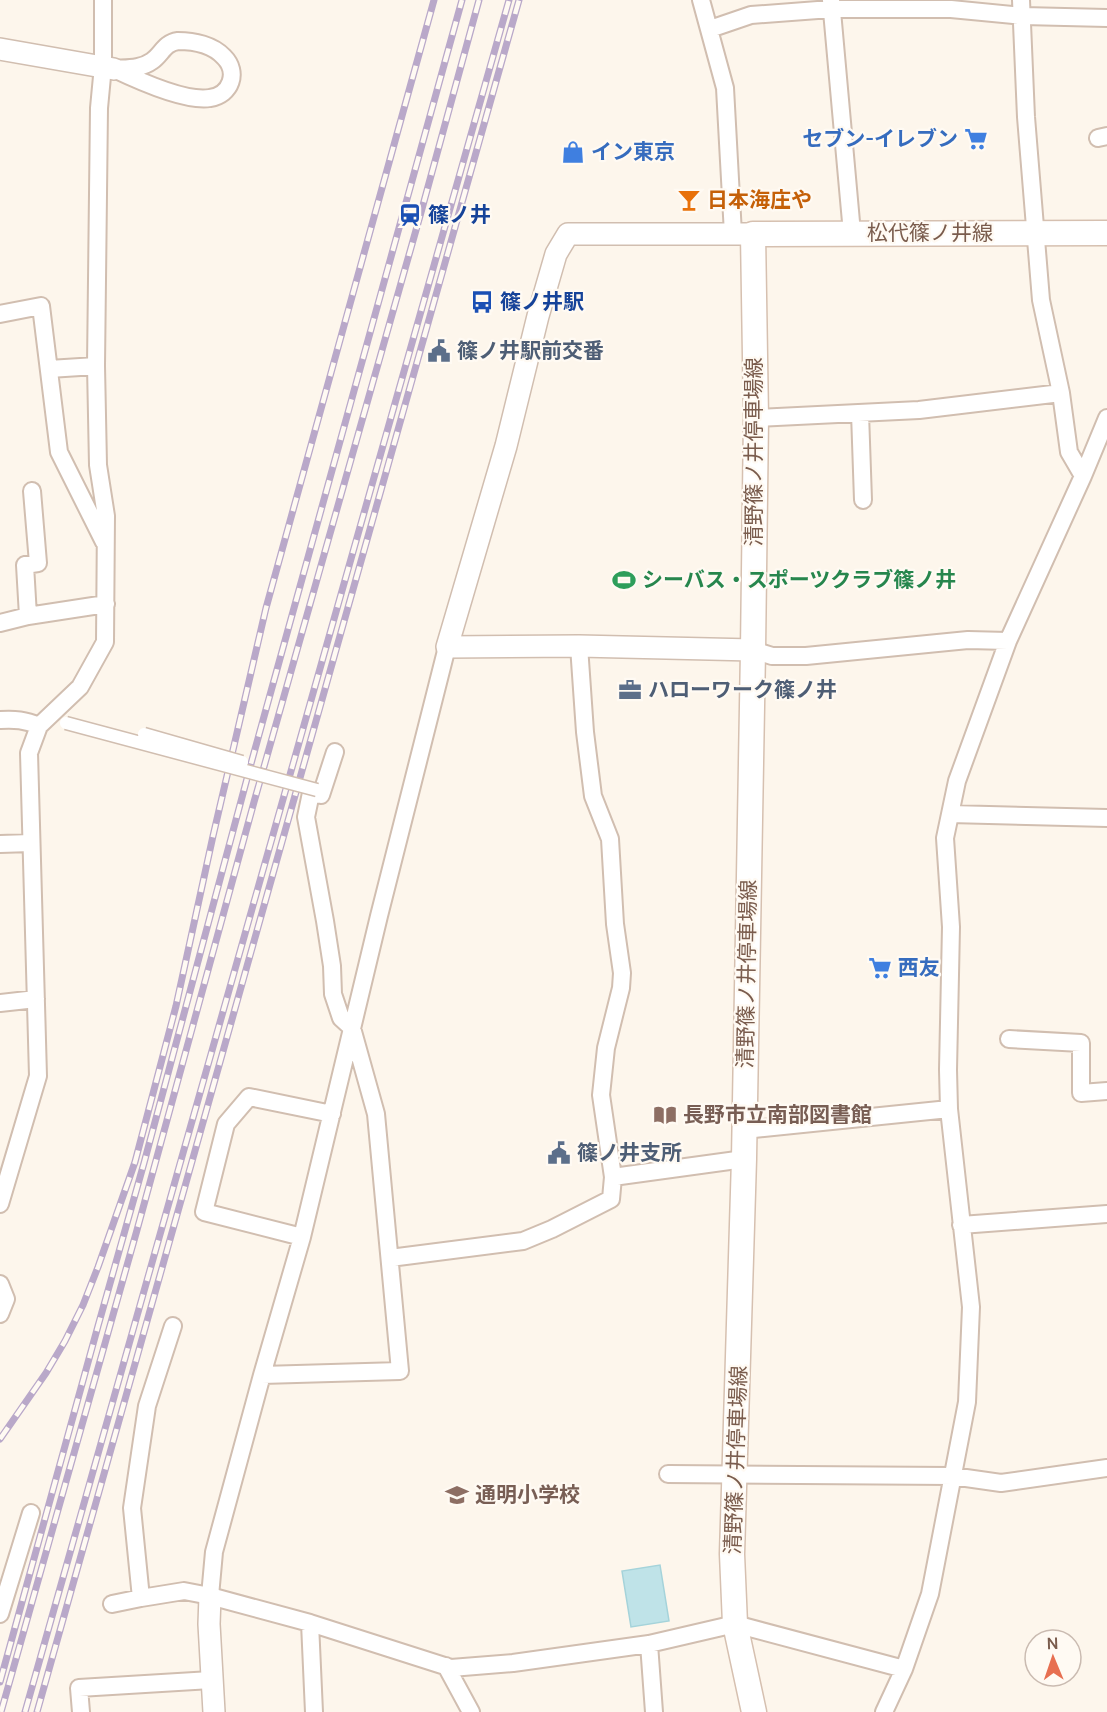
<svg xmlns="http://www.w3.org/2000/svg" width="1107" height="1712" font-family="Manrope,'Noto Sans JP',sans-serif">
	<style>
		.water { fill: #bfe3e8; stroke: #a5d3da; stroke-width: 1.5 }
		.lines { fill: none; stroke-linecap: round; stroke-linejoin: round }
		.minor-casing { stroke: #d1beb0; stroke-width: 20 }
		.tertiary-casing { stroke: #d1beb0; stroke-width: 24 }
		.secondary-casing { stroke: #d6c0b0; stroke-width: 27 }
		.minor { stroke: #fff; stroke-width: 16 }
		.tertiary { stroke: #fff; stroke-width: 21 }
		.secondary { stroke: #fff; stroke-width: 24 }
		.rail-casing { stroke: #b9a8c9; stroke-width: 7 }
		.rail { stroke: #fffaf3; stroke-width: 4.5; stroke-dasharray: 14; stroke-linecap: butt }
		.pedestrian-bridge-casing { stroke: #d1beb0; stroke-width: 15; stroke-linecap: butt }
		.pedestrian-bridge { stroke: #fff; stroke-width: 12 }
		.labels { text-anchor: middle; stroke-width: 4.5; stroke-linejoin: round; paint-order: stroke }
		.shop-label { font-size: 21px; font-weight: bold; fill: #366cbe; stroke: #fffaf3; text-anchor: start }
		.food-label { font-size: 21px; font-weight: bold; fill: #c56008; stroke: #fffaf3; text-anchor: start }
		.transit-label { font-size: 21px; font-weight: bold; fill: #164399; stroke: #fffaf3; text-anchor: start }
		.street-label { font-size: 21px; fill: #7a5c4d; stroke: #fffaf3 }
		.service-label { font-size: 21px; font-weight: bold; fill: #4e5e75; stroke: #fffaf3; text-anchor: start }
		.leisure-label { font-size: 21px; font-weight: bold; fill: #27864d; stroke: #fffaf3; text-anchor: start }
		.education-label { font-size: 21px; font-weight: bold; fill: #785e54; stroke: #fffaf3; text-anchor: start }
	</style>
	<rect width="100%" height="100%" fill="#fdf6ec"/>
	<path class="water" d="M660,1565L669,1621L631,1627L622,1571Z"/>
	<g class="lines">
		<g class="minor-casing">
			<path id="minor" d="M701,0L725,88L733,234
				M831,0L852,233
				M1021,0L1026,117L1041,300L1061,393
				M710,29L751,15L831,9H951L1023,16L1107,18
				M178,41C194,41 213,45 224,57C239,72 231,95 210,98C186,102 137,80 114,69C127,68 141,69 152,61C162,54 164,43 178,41Z
				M1098,138L1107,136
				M0,314L41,306L59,452L104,542
				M49,369L96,366
				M860,413L863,500
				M756,418L919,410L1061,393L1069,452L1083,476
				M28,616L25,565L38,563L32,491
				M0,623L28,616L106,604
				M753,650L772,656H806L968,640L1008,641
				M0,720C15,719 25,720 39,726
				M950,814L1107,818
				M0,844L31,843
				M0,1003L36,999
				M1009,1039L1081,1043V1093L1107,1091
				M744,1130L949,1109
				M613,1177L744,1159
				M0,1204L38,1076L29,753L39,726L80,687L105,642L106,516L98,465L96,366L99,108L103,66V0
				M961,1225L1107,1214
				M302,1237L204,1212L226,1124L249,1097L332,1114
				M390,1258L523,1241L552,1229L611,1199L613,1177L601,1095L606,1048L621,988L622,973L615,924L610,839L593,796L585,732L579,646
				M0,1284L6,1299L0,1314
				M262,1375L400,1371L376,1114L352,1028L341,1018L333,994L332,966L325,921L306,817L311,793L321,795L335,752
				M668,1474L952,1476L1001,1483L1107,1468
				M210,1596L214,1552L262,1375L302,1237L379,916L447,647
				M141,1598L132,1508L147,1406L173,1326
				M112,1604L141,1598L184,1591L210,1596L310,1623L451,1668L513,1663L649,1644L735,1624L904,1669
				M0,1614L31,1513
				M310,1623L314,1712
				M649,1644L654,1712
				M446,1666L471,1712
				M81,1712L79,1688L211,1680
				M884,1712L904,1669L930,1594L967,1402L971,1307L949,1109L948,1070L951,927L945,838L957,781L1008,641L1083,476L1107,418"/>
		</g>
		<g class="tertiary-casing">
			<path id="tertiary" d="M0,49L114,69
				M753,650L579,646L447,647L506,446L538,316L556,254L568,234H753
				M210,1596L209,1624L214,1712"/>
		</g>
		<g class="secondary-casing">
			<path id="secondary" d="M754,1712L735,1624L732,1554L744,1159L753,650L756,418L753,234L1107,233"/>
		</g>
		<use href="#minor" class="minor"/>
		<use href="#tertiary" class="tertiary"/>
		<use href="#secondary" class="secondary"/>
		<g class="rail-casing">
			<path id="rail" d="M0,1439L46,1373L65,1341L83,1305L98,1267L135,1162L176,1006L213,836L266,608L434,0
				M0,1682L98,1326L144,1163L252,760L462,0
				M1,1712L137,1230L254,802L420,216L479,0
				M25,1712L509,0
				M37,1712L519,0"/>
		</g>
		<use href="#rail" class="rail"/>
		<g class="pedestrian-bridge-casing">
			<path id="pedestrian-bridge" d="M66,723L317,790
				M144,734L242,762"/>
		</g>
		<use href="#pedestrian-bridge" class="pedestrian-bridge"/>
	</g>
	<defs>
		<g id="supermarket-bare" transform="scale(1.8)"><path d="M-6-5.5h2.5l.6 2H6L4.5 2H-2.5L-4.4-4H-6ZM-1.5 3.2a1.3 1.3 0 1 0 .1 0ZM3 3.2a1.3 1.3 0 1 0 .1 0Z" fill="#3f7fe0" stroke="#fffaf3" stroke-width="2.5" paint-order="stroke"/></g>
		<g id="shop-bare" transform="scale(1.8)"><path d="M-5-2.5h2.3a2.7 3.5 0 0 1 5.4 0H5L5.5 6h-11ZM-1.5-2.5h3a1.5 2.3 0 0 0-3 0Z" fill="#3f7fe0" stroke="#fffaf3" stroke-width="2.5" paint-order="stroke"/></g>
		<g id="bar-bare" transform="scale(1.8)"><path d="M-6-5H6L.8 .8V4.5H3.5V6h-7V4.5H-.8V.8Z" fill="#e8710a" stroke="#fffaf3" stroke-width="2.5" paint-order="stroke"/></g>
		<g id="station-bare" transform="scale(1.8)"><path d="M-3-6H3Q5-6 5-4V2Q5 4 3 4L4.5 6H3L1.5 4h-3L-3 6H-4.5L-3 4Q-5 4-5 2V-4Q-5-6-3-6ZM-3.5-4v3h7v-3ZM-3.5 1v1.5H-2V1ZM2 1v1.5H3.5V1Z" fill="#1a4fb4" stroke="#fffaf3" stroke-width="2.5" paint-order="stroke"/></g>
		<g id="bus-bare" transform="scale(1.8)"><path d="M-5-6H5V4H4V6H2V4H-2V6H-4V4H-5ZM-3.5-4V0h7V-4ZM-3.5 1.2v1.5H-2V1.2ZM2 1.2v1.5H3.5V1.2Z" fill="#1a4fb4" stroke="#fffaf3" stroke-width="2.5" paint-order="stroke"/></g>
		<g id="civic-bare" transform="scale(1.8)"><path d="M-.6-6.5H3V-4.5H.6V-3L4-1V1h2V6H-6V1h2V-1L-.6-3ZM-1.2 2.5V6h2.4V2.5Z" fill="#5c6f8a" stroke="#fffaf3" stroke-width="2.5" paint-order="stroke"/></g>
		<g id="stadium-bare" transform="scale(1.8)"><path d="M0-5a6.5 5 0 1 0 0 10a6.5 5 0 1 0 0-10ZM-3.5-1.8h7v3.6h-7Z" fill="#2e9e5b" stroke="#fffaf3" stroke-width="2.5" paint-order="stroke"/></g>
		<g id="office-bare" transform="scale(1.8)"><path d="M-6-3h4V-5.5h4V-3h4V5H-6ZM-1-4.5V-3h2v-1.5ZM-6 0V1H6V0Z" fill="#5c6f8a" stroke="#fffaf3" stroke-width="2.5" paint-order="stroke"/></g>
		<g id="library-bare" transform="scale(1.8)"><path d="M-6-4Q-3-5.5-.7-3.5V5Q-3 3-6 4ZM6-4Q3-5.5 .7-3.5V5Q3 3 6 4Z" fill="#8d6e63" stroke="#fffaf3" stroke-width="2.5" paint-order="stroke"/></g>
		<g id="school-bare" transform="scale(1.8)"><path d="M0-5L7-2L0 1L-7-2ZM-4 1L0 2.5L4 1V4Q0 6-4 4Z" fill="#8d6e63" stroke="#fffaf3" stroke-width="2.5" paint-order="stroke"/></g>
	</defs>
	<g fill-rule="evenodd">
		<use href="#supermarket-bare" x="976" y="139"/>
		<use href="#shop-bare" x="573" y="152"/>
		<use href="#bar-bare" x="689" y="200"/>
		<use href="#station-bare" x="410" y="215"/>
		<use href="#bus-bare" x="482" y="302"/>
		<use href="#civic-bare" x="439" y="351"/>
		<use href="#stadium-bare" x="624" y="580"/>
		<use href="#office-bare" x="630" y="690"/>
		<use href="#supermarket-bare" x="880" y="968"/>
		<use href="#library-bare" x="665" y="1115"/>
		<use href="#civic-bare" x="559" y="1153"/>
		<use href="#school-bare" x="457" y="1495"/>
	</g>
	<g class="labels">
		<g class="shop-label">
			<text x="958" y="146" text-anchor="end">セブン-イレブン</text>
			<text x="591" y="159">イン東京</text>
			<text x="898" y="975">西友</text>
		</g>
		<g class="food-label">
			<text x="707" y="207">日本海庄や</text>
		</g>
		<g class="transit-label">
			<text x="428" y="222">篠ノ井</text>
			<text x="500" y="309">篠ノ井駅</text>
		</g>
		<g class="street-label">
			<text x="930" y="240">松代篠ノ井線</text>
			<text transform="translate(754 452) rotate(-90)" y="7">清野篠ノ井停車場線</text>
			<text transform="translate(747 974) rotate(-89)" y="7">清野篠ノ井停車場線</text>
			<text transform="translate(736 1460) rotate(-88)" y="7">清野篠ノ井停車場線</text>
		</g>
		<g class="service-label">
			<text x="457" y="358">篠ノ井駅前交番</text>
			<text x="648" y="697">ハローワーク篠ノ井</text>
			<text x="577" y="1160">篠ノ井支所</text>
		</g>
		<g class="leisure-label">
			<text x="642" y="587">シーバス・スポーツクラブ篠ノ井</text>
		</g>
		<g class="education-label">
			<text x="683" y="1122">長野市立南部図書館</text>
			<text x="475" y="1502">通明小学校</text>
		</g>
	</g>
	<g transform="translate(1053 1658) rotate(358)"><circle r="28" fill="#fffaf3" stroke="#cabbb1" stroke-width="1.5"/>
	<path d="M0-4.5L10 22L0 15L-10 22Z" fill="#e76f51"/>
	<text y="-9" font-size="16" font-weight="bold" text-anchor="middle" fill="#7a5c4d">N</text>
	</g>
</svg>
